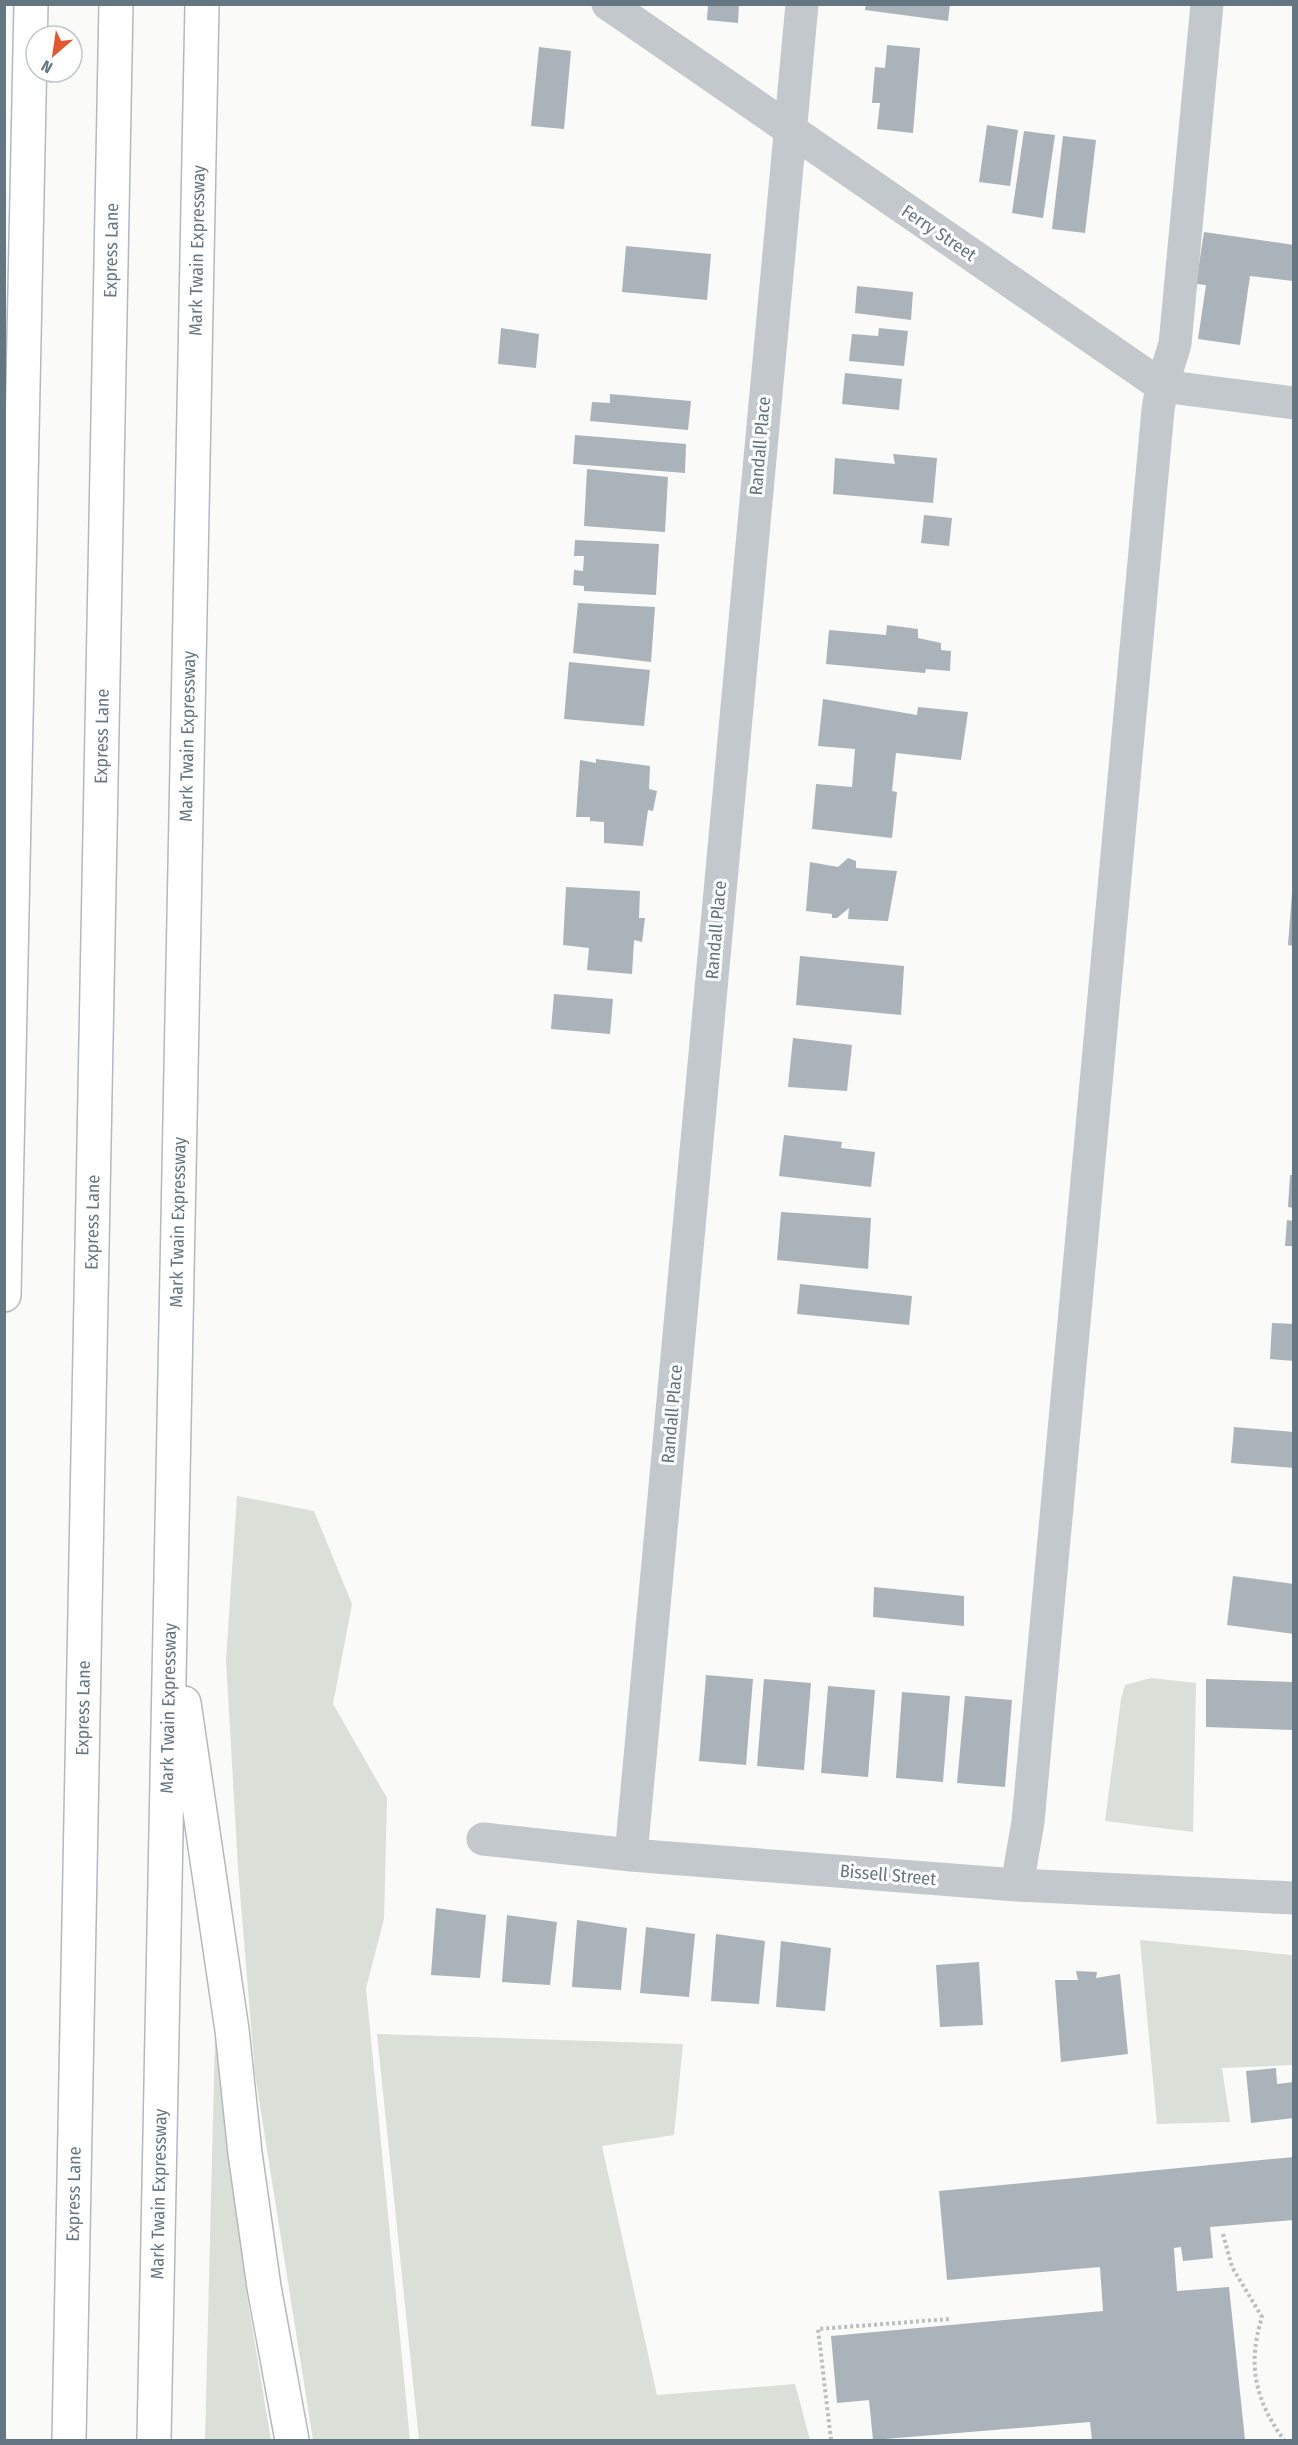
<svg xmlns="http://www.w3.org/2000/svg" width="1298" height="2445" font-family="'Fira Sans Condensed',sans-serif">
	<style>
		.green { fill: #dadfd7 }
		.building { fill: #aab3b9 }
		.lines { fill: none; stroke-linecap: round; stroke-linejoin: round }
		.highway-casing { stroke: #b4b9bd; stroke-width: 36 }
		.path { stroke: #bbbfc2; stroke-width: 4; stroke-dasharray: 3 3; stroke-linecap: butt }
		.minor { stroke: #c3c8cc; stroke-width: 33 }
		.highway { stroke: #fff; stroke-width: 33 }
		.labels { text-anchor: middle; stroke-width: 6; stroke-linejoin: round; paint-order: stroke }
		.street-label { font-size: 18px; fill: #657683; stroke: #fff }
	</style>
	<rect width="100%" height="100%" fill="#fafaf8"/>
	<path class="green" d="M237,1496L314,1511L352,1604L333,1704L387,1798L384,1919L366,1988L410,2440H313L255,2074L238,1868L226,1660Z
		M1151,1678L1196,1683L1193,1832L1105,1821L1121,1699L1125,1685Z
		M1140,1940L1291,1955L1293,1959V2065L1222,2068L1230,2122L1157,2124Z
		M377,2034L683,2044L674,2135L602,2146L657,2395L795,2384L810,2440H419Z
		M215,2038L248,2302L271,2440H205Z"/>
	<path class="building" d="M708,4H739L738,23L707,20Z
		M866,4H950L948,21L865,10Z
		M887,45L920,48L913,133L877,129L880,103H872L875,67L885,68Z
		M539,47L571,51L564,129L531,126Z
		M987,125L1018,130L1010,186L979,182Z
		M1024,131L1055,135L1043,218L1012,213Z
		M1063,136L1096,140L1085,233L1052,229Z
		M1204,232L1294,245L1293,281L1250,276L1240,345L1198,339L1206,285L1196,284Z
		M626,246L711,254L707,300L622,292Z
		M857,286L913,292L911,320L855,313Z
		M501,328L539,334L536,368L498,364Z
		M879,328L908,331L904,366L849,361L852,334L878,336Z
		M845,373L902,379L899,410L842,404Z
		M610,394L691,401L688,430L590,421L592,402L610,403Z
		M575,435L686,444L685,473L573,464Z
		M893,454L937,458L933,503L833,494L835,458L895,464Z
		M587,469L668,477L665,532L584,526Z
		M924,515L952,518L949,546L921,543Z
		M575,540L659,544L656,595L584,591V586L573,585L574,570L583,571L584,556H574Z
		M578,603L655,607L651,662L573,653Z
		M887,625L918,629V638L941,643V650L951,651L950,671L926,669L925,673L826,664L829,630L886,635Z
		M569,662L650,670L644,726L564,719Z
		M823,699L917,715L918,707L968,712L961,760L896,753L892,791L897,792L892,838L812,829L816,784L852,787L855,749L818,746Z
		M596,759L650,766L649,789L657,791L653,811L648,810L643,846L604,843V822L590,821V817H576L580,760L596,763Z
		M848,858L856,861V868L897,871L888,921L848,919L849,908L837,918H832V914L806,911L810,862L838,867Z
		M566,887L640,891L639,918H645L642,942L634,940L632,974L587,970L589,948L563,945Z
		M1292,893L1294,894V946L1288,945Z
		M800,956L904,966L901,1015L796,1005Z
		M554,994L613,999L610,1034L551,1029Z
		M793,1038L852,1045L847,1091L788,1087Z
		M784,1135L842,1142L841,1148L875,1152L871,1187L779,1176Z
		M1290,1175H1294V1208L1288,1207Z
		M781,1212L871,1218L868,1269L777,1260Z
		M1287,1220L1294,1221V1246H1285Z
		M800,1284L912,1296L909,1325L797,1314Z
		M1272,1323L1294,1324V1361L1270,1359Z
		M1234,1427L1294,1432V1468L1231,1463Z
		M1233,1576L1294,1584V1634L1227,1625Z
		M874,1587L964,1596V1626L873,1617Z
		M706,1675L753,1679L746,1765L699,1761Z
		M764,1679L811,1683L804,1770L757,1766Z
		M1206,1679L1294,1682V1730L1206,1727Z
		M828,1686L875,1690L868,1777L821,1773Z
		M902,1692L950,1696L943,1782L896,1778Z
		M965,1696L1012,1700L1005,1787L957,1783Z
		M436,1908L486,1915L480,1978L431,1975Z
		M507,1915L557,1922L550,1985L502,1982Z
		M577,1920L627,1928L621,1990L572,1987Z
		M646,1927L695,1934L689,1997L640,1993Z
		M716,1934L765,1941L759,2004L711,2001Z
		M781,1941L831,1948L825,2011L776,2007Z
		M979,1962L983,2025L940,2027L936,1965Z
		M1076,1971L1097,1972L1096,1978L1120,1974L1128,2054L1061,2062L1055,1980H1078Z
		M1276,2068L1277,2084L1294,2082V2118L1251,2123L1246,2071Z
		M1294,2157V2220L1210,2227L1213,2258L1183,2261L1181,2247L1174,2248L1177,2291L1229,2287L1245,2440H1092L1090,2422L873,2440L869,2400L837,2403L831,2336L1103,2311L1100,2267L947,2280L939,2191Z"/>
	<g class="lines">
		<g class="highway-casing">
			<g id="highway">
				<path d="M4,1295L31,4"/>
				<path d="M184,1703L232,2030L245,2153L264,2287L292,2440"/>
				<path id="s1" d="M69,2440L116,4"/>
				<path id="s2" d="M154,2440L202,4"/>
			</g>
		</g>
		<path class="path" d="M1223,2234L1232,2267L1262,2317C1247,2365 1255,2400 1284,2440
			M831,2440L818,2329L949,2319"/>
		<path class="minor" d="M608,4L1162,386L1294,403
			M483,1839L631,1855L1017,1885L1294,1898
			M631,1855L802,4
			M1017,1885L1028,1822L1158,410L1162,386L1175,344L1207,4"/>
		<use href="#highway" class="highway"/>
	</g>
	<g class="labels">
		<g class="street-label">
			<text transform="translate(939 233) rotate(34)" y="6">Ferry Street</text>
			<text dy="6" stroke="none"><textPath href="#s1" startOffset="2190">Express Lane</textPath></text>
			<text dy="6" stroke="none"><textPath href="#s2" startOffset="2190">Mark Twain Expressway</textPath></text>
			<text transform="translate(760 446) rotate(-85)" y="6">Randall Place</text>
			<text dy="6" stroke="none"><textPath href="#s1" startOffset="1704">Express Lane</textPath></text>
			<text dy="6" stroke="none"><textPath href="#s2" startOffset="1704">Mark Twain Expressway</textPath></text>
			<text transform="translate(716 930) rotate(-85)" y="6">Randall Place</text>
			<text dy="6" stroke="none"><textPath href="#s2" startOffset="1218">Mark Twain Expressway</textPath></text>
			<text dy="6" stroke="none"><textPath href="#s1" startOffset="1218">Express Lane</textPath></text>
			<text transform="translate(672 1414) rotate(-85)" y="6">Randall Place</text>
			<text dy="6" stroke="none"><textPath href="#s1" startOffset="732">Express Lane</textPath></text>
			<text dy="6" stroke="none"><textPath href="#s2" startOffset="732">Mark Twain Expressway</textPath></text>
			<text transform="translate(888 1875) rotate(5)" y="6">Bissell Street</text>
			<text dy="6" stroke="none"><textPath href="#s1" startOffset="246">Express Lane</textPath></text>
			<text dy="6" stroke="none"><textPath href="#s2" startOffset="246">Mark Twain Expressway</textPath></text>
		</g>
	</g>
	<rect width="1298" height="2445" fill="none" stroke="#657683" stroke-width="12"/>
	<g transform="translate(54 54) rotate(209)"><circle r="28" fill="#ffffff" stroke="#c1c8cd" stroke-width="1.5"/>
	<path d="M0-4.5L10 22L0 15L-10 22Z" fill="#e4572e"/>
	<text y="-9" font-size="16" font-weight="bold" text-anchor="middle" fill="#657683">N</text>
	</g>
</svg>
